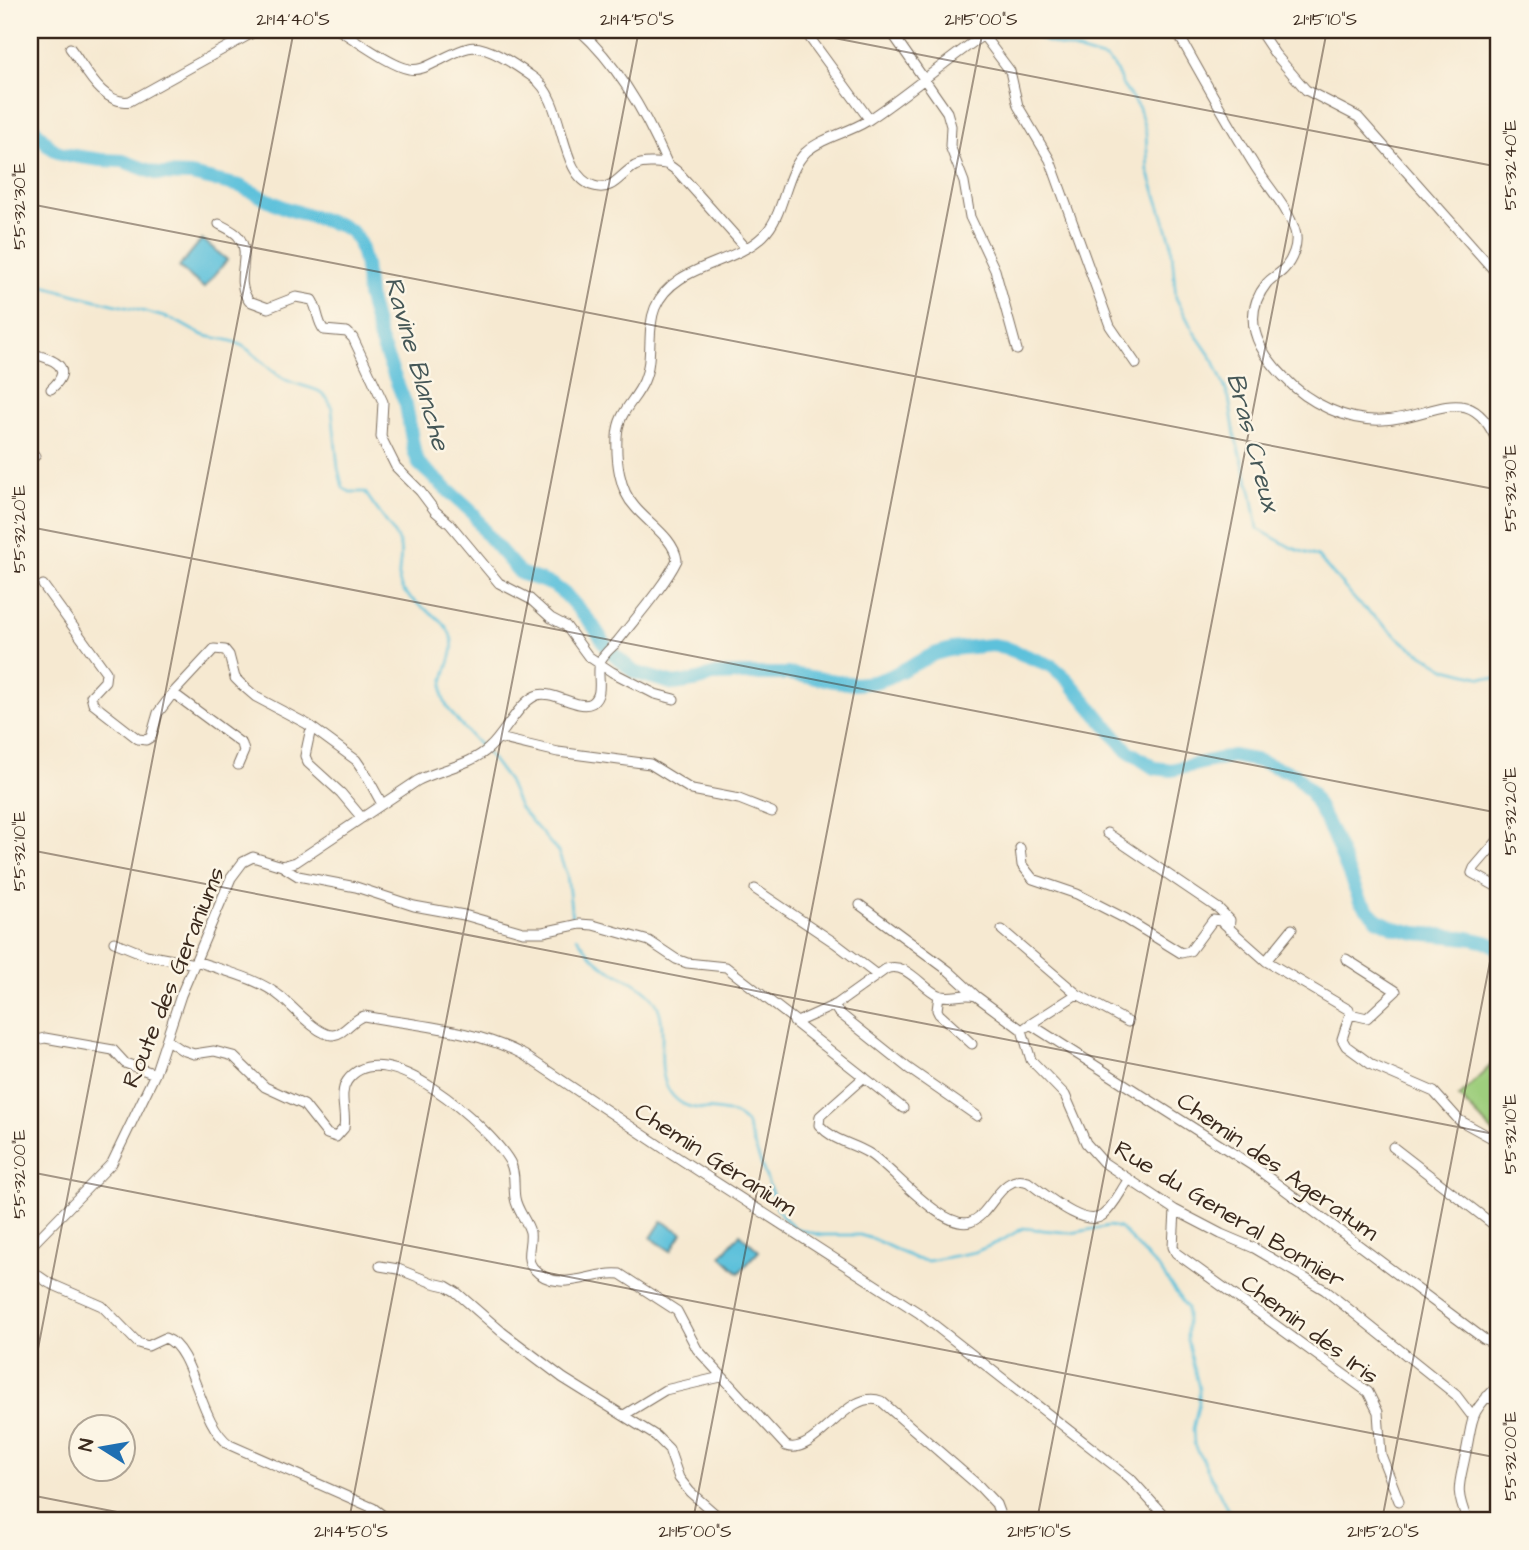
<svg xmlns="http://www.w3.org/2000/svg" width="1529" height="1550" font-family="'Architects Daughter',sans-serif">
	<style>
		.green { fill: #9ece7d; stroke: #6c7c4e; stroke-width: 2 }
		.water { fill: #5dc1db; stroke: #4c767c; stroke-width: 2 }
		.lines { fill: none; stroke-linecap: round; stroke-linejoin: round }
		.stream { stroke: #5dc1db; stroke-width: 2.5 }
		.river { stroke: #5dc1db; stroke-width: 14 }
		.minor-casing { stroke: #7c6d5d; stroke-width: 11 }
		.minor { stroke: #fff; stroke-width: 9 }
		.ticks { fill: none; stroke: #3b2a1e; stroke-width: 2; stroke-opacity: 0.45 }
		.labels { text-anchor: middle; stroke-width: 5; stroke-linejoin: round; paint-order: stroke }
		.street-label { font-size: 24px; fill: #3b2a1e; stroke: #fcf5e5 }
		.water-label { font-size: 26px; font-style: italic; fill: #455757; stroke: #fcf5e5 }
		.neatline { fill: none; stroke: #3b2a1e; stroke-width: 2.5 }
		.ticks-label { font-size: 18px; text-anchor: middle; fill: #3b2a1e }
	</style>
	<rect width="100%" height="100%" fill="#fcf5e5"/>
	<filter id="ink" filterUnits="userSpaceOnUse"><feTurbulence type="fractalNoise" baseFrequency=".0143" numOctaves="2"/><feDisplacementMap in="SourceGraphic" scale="14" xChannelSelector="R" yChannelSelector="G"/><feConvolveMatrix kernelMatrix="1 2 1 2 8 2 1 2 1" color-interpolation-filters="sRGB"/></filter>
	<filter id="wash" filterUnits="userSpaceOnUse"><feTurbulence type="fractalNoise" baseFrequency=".00686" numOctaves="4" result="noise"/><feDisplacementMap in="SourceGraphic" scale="28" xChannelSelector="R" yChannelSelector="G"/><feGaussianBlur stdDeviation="1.57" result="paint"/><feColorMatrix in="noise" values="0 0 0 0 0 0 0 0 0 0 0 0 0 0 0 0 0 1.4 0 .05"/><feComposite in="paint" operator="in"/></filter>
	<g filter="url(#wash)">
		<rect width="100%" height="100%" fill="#f6e9d1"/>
		<path class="green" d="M1499,1057V1138L1459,1097Z"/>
		<path class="water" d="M202,239L227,260L204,288L179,267Z
			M662,1221L682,1233L671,1251L651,1238Z
			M740,1234L759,1251L739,1273L721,1256Z"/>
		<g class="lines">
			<path class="stream" d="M1025,30L1044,41L1106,59L1114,66L1123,86L1139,108L1146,133L1148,171L1171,241L1176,298L1194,332L1214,361L1229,398L1235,436L1252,494L1258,529L1292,548L1318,557L1357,602L1406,644L1447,669L1479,677L1499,679
				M30,281C74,297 119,304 164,317C179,320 189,330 203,335C214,339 228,338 239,344C256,352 268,371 286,380C304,389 326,385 332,409L338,468L343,488L350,492H365L369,498C378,512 392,527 399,543C405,558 393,576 403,590C416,608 441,613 450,634C460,654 438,676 443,697C447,713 471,735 482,748
				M487,753L508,781L519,807L558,852L567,875L572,918
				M577,937C584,947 592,958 602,965C620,977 649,985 658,1007C669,1035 652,1072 673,1096C693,1119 724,1100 746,1123L777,1207L782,1216L795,1228L820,1235H860L873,1239L916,1259L928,1261L975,1252L1001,1241L1023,1228L1072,1233L1109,1226L1120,1228L1160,1270L1187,1308V1340L1199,1388V1402L1193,1429L1194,1443L1227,1508L1242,1520"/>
			<path class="river" d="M30,124L49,146L61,154L101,160L123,161L158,174L191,175L240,186L285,208L342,226L352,232L359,242L365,265L368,295L380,340L406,405L414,451L419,464L473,513L486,534L520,573L553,585L566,595L592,624L609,650L634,672L674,684L699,680L712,675L741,674H790L855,684L874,682L889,677L934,654L952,649L992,645L1004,647L1052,666L1068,680L1127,750L1154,768L1171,770L1232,756L1259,761L1295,774L1311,793L1332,833L1360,901L1378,920L1395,928L1416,933L1469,938L1490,943L1499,949"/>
		</g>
	</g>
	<g filter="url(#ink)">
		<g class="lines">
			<g class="minor-casing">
				<path id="minor" d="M339,30C356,40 391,66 409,69C418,71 426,67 434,63C445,58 456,51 468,48C486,43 520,68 534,78C566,101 558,176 594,186C613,192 621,173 635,166C642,162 648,163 655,163C667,163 670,165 679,173L746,248
					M579,30C619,66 646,114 667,163
					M804,30L869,119
					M890,30L947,112L951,126L950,146L964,182L970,217L995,270L1017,350
					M1176,30C1201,74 1226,120 1253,163C1266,185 1288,207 1295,231C1299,244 1292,261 1283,270C1278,275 1271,278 1267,283C1240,317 1257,350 1284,377C1308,403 1347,422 1383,420C1435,418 1471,376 1499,446
					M1259,30L1275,54L1306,90L1358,117L1499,276
					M1495,30L1499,41
					M983,35L1010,71L1018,106L1050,160L1110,326L1136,364
					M70,48C85,67 102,106 130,101L254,32L263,30
					M219,224C226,228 234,231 238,236C254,255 232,278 249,301L268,308L296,297L312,300C318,309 317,322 324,330L347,332L353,338L383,402L381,437L396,467L420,491L435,511L450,524L499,583L530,599L551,618L566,626L588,656L612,672L655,694L674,699
					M30,353C50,358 77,366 51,389
					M30,450L35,456
					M43,585L106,672L105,681L91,696L93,704L138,739L146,740L151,737L158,713L173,693L214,649L225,650L229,655L235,678L242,685L256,697L307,724L356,760L365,773L382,804
					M173,693L242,744L244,751L238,765
					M311,728L305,756L308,763L341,793L362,818
					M499,738L558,752L650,764L692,790L739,799L772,812
					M1107,833L1219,909L1230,920L1229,929
					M1499,839L1474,868L1472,873L1499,888
					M1020,848L1022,865L1033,879L1077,894L1126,919L1181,953L1190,951L1213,920L1221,921L1266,961L1349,1010L1350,1014L1342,1039L1346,1046L1372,1065L1434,1092L1459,1120L1499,1142
					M282,866L298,876L356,887L414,906L464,915L523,932H543L580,924L593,925L649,941L676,959L687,963L726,967L797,1022L837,1004L886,969C906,961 921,987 938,995C951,1000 963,992 976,996L1022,1030L1031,1060L1065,1095L1086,1143L1103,1162L1175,1210L1221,1234L1254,1248L1325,1290L1456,1395L1472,1416
					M755,889L835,943L877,975
					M860,905L949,971L975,995
					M1002,930L1077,994
					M114,942L146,955L195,964
					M1346,959L1396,991L1367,1018L1350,1014
					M196,961C224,971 258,978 281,997C292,1006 318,1036 333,1035C345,1034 352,1019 364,1016C418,1026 475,1029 524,1055L666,1150L919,1313L1130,1478L1168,1520
					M1266,961L1292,929
					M939,995L937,1010L939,1014L972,1044
					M834,1006L838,1012L908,1068L977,1116
					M794,1022L903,1108
					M1030,1024L1253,1166L1484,1339L1494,1343L1499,1342
					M1026,1027L1077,994L1128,1022
					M167,1040L182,1050L194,1054L214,1051L233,1056L265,1087L304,1105L327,1134L336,1137L344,1128C347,1113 338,1094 347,1081C383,1029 490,1128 510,1162C516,1173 513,1186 515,1198C517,1211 527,1220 530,1232C532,1244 524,1257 533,1268C558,1296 593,1270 620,1274L677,1311L697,1349L786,1446C816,1457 847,1387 881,1401L980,1487L996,1504L1002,1520
					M30,1045L36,1040L45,1038L113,1050L125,1063L155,1074
					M864,1077L820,1116L819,1125C836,1143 851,1142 870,1154C893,1169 942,1230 970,1222C992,1215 1000,1172 1028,1182C1044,1193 1085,1230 1103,1215C1114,1206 1121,1190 1129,1179
					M1393,1147L1499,1229
					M1175,1210L1173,1247L1176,1253L1368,1392L1378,1412L1381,1455L1399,1501
					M30,1247L112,1163L155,1074L181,995L231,878L243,862L253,857L282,866L296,862L417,781C439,769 470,766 489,748C504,735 518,704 535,696C552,688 577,711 592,703C605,694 596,675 600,662C603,654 611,648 617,642C635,619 665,585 677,560C674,538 648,523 635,507C619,490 616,460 617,437C618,411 635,402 644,381C654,358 646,330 655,308C673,264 732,266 763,236C786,214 783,175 806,152C823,137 848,133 867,121C910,93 948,58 991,30
					M380,1266L398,1269L433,1283L446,1286L456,1292L502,1332L563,1378L656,1436L669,1449L679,1478L690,1492L722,1520
					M30,1270L49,1283L102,1306L138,1343L148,1346L165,1338C195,1348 198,1423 230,1445L373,1508L389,1520
					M1487,1396L1497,1402L1499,1407
					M624,1415L665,1390L721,1377
					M1467,1520C1455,1489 1459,1487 1465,1457C1474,1417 1467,1415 1499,1385"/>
			</g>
			<use href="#minor" class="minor"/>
		</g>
	</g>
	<path class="ticks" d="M793,30L1499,167M30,204L1499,490M30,527L1499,813M30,850L1499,1135M30,1172L1499,1458M30,1390L294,30M30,1495L158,1520M349,1520L639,30M693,1520L983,30M1037,1520L1327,30M1382,1520L1499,915"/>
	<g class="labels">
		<g class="street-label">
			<text transform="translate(173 977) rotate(-68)" y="8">Route des Geraniums</text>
			<text transform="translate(716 1159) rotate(33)" y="8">Chemin Géranium</text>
			<text transform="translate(1278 1166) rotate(35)" y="8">Chemin des Ageratum</text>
			<text transform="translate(1230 1214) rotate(31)" y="8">Rue du General Bonnier</text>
			<text transform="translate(1310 1329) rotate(37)" y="8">Chemin des Iris</text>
		</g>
		<g class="water-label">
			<text transform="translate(418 363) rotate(74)" y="9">Ravine Blanche</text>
			<text transform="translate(1254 442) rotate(75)" y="9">Bras Creux</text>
		</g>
	</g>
	<rect width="1529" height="1550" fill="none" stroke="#fcf5e5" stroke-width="77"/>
	<g transform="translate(102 1448) rotate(281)"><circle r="33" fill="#fcf5e5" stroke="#afa495" stroke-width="2"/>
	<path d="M0-5L12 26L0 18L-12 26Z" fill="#1f6fb2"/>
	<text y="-10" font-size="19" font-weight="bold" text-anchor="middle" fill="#3b2a1e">N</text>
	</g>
	<rect x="38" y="38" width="1452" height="1474" class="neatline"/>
	<g class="ticks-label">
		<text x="293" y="25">21°14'40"S</text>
		<text x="637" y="25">21°14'50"S</text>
		<text x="981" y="25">21°15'00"S</text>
		<text x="1325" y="25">21°15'10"S</text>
		<text transform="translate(1510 165) rotate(-90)" y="6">55°32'40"E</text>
		<text transform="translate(19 206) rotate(-90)" y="6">55°32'30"E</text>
		<text transform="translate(1510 488) rotate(-90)" y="6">55°32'30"E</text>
		<text transform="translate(19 529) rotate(-90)" y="6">55°32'20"E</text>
		<text transform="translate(1510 811) rotate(-90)" y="6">55°32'20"E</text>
		<text transform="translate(19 851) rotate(-90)" y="6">55°32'10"E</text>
		<text transform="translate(1510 1134) rotate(-90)" y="6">55°32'10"E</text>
		<text transform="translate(19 1174) rotate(-90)" y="6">55°32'00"E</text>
		<text transform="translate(1510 1456) rotate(-90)" y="6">55°32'00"E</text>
		<text x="351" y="1537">21°14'50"S</text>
		<text x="695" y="1537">21°15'00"S</text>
		<text x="1039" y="1537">21°15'10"S</text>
		<text x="1383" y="1537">21°15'20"S</text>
	</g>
</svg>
